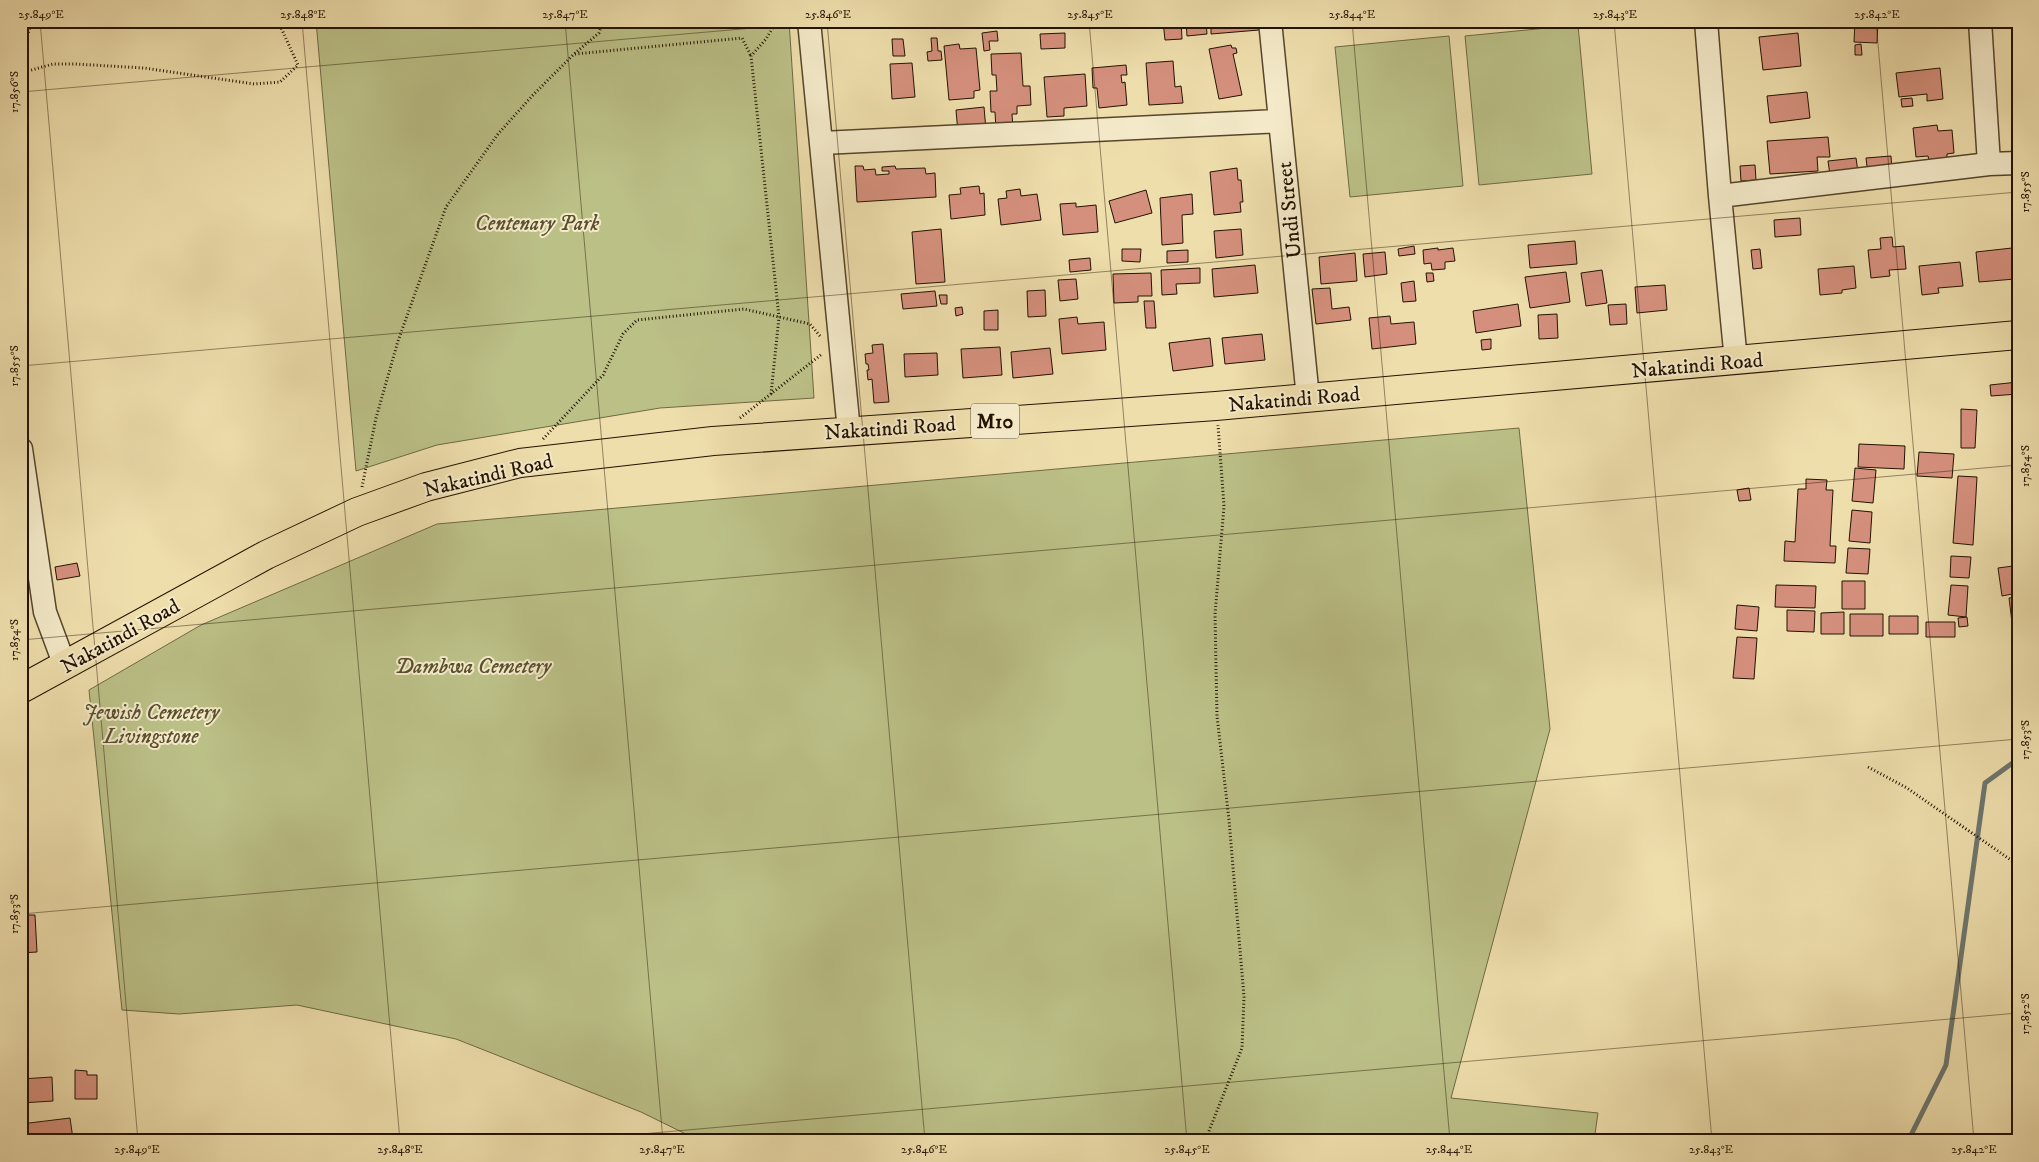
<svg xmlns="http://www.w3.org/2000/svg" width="2039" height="1162" font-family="'IM FELL DW Pica',serif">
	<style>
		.green { fill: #bbc087; stroke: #6f6944 }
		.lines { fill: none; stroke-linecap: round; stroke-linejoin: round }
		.stream { stroke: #6d766d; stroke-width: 5 }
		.building { fill: #d5907d; stroke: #231200 }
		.minor-casing { stroke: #56452b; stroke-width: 25 }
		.highway-casing { stroke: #231200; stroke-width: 30 }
		.path { stroke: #231200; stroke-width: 3; stroke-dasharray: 1 2.5; stroke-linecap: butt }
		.minor { stroke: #f4eac9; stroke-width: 22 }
		.highway { stroke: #eedeac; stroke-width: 28 }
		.ticks { fill: none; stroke: #231200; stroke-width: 1; stroke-opacity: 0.45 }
		.labels { text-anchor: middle; stroke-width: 4; stroke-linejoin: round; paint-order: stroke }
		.shield { fill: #f4eac9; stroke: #62533c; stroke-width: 1 }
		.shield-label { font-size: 20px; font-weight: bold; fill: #231200 }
		.street-label { font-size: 21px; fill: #231200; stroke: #f4eac9 }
		.park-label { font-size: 21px; font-style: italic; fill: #584f2f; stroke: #f4eac9 }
		.neatline { fill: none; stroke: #231200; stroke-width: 2 }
		.ticks-label { font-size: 12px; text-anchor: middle; fill: #231200 }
	</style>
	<rect width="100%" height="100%" fill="#eedeac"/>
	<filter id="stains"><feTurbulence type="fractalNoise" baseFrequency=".004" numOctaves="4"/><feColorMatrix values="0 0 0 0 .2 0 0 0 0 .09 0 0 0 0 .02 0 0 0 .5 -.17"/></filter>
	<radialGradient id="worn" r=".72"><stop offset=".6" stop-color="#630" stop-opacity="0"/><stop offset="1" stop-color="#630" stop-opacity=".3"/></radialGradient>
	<path class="green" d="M316,21H789L814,398L660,408L437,445L356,471Z
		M1578,25L1592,174L1479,185L1465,36Z
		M1449,36L1463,186L1350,197L1335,47Z
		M1519,428L1550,729L1451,1098L1598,1113L1594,1141H700L641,1112L456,1039L297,1005L179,1014L122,1010L89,690L201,625L437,524Z"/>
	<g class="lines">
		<path class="stream" d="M1908,1141L1946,1065L1985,783L2018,759"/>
	</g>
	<path class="building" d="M877,21H901L902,25L878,27Z
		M1035,21H1051L1052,26L1035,27Z
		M1163,21H1181L1182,39L1165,40Z
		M1186,21H1206L1207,34L1187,36Z
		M1211,21H1258L1259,30L1211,34Z
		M1855,21L1878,22L1877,43L1854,42Z
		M2013,21H2018V48H2016Z
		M997,31L998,41H989L990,50L984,51L982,33Z
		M1065,33V48L1041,49L1040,34Z
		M1798,33L1801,66L1763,70L1759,37Z
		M931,38H937L938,51H941L942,60L928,61L927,52L932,51Z
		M892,39H903L905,56H893Z
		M959,44L960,49L976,48L980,90L974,91V98L949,100L944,46Z
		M1861,44L1862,55H1855V45Z
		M1231,45L1232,48H1236L1237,53L1233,54L1242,95L1219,99L1209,49Z
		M1021,53L1023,86H1030L1031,105L1017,106V114H1012L1013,129L996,130L995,112H991L990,91H997L996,75H992L991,54Z
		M1173,61L1175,87L1181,86L1183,103L1149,105L1146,63Z
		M912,63L915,97L892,99L890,64Z
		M1126,65L1127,75H1121L1122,83L1125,82L1127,105L1099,108L1097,88H1093L1092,68Z
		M1940,68L1943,99L1927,101V94L1899,97L1896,73Z
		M1085,74L1087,106L1064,108V116L1047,117L1044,77Z
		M1807,92L1810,118L1770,123L1767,96Z
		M1912,98L1913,106L1902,107L1901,99Z
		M984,107L986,130L958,133L956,110Z
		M1937,125L1938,131L1952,130L1954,153L1947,154V158L1929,160L1928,156L1916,157L1913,128Z
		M1828,137L1830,157H1817L1818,171L1770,174L1767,141Z
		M1891,156L1892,172L1868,175L1866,158Z
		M1856,158L1858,172L1830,175L1828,161Z
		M1755,165L1756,180L1741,181L1740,166Z
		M855,166H863L864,170L875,169L876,175L889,174V171H882V167L895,166L896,169L925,168L926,174L935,173L936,197L857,202Z
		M1237,168L1238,180H1241L1243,202H1240L1241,212L1214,215L1210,172Z
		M979,186L980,194L984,193L985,215L951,219L949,195L961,194L960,188Z
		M1020,189L1021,196L1037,194L1041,220L1001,225L998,199L1007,198L1006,191Z
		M1146,190L1152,213L1115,223L1109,201Z
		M1192,194L1193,214L1182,215L1183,243L1162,245L1160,198Z
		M1076,203V207L1096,205L1098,232L1063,235L1060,204Z
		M1800,218L1801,235L1775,237L1774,220Z
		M941,229L945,282L916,284L912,232Z
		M1241,229L1243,255L1216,258L1214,231Z
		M1892,237L1893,247L1904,246L1906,269L1889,270L1890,276L1871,278L1868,250L1881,249L1880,238Z
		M1575,241L1577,264L1530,268L1528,245Z
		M1414,246L1415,254L1399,256L1398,249Z
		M1438,248V250L1453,248L1455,261L1445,262V269L1432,270L1431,263L1424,264L1423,250Z
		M2012,248L2015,279L1979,282L1976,252Z
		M1122,249H1141L1140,262L1122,261Z
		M1760,249L1762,268L1753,269L1751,250Z
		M1188,250V262L1167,263V251Z
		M1385,252L1387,274L1365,277L1363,254Z
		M1355,253L1357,281L1321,284L1319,257Z
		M1090,258L1091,270L1070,272L1069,260Z
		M1960,262L1963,286L1938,288L1939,293L1922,295L1919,266Z
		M1255,265L1258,293L1214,297L1212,269Z
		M1854,266L1856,288L1842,290V293L1820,295L1818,269Z
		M1200,268V283L1176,284L1177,294L1162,295L1161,270Z
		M1602,270L1607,303L1586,306L1581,273Z
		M1566,272L1570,302L1530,308L1525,277Z
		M1151,273L1152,296H1138V302L1114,303L1113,274Z
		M1426,273H1433L1434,281L1427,282Z
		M1076,279L1078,299L1060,301L1058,280Z
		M1414,281L1416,301L1403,302L1401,283Z
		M1665,285L1667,310L1637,313L1635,287Z
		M1330,288L1332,309L1349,307L1351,320L1316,324L1312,289Z
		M1045,290L1046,316L1028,317L1027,291Z
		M935,291L937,306L903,309L901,294Z
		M939,295H947V304H941Z
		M1144,301H1154L1156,328H1146Z
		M1518,304L1521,326L1476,333L1473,311Z
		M1626,304L1627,324L1610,325L1608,305Z
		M962,307L963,314L956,316L955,308Z
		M998,310V330H984V311Z
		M1557,314L1558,338L1539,339L1538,315Z
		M1390,316L1391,324L1414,322L1416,344L1372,349L1369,318Z
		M1077,317L1078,324L1104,322L1106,350L1062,354L1059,319Z
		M1262,334L1265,360L1225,364L1222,338Z
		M1210,338L1213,366L1173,371L1169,343Z
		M1491,339V349L1482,350L1481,340Z
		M883,344L889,402L874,403L872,379L868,380L867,370H869L868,364H866L865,354L873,353L872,345Z
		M1000,347L1002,375L963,378L961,349Z
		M1050,348L1053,374L1013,378L1011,352Z
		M937,353L938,375L905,377L904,354Z
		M2018,382V394L1991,396L1990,385Z
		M1961,409L1977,410L1975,448H1961Z
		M1859,444L1905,446L1904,469L1858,467Z
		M1919,452L1954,454L1952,478L1917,476Z
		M1855,468L1876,470L1873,503L1852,501Z
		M1958,476L1977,477L1973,545L1953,543Z
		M1806,479L1827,480L1826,490H1833L1830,546H1836L1835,563L1784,561L1785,541L1795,542L1798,489H1806Z
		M1749,488L1751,500L1739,501L1737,490Z
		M1852,510L1872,512L1870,543L1849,541Z
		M1848,548L1870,549L1868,574L1846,573Z
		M1951,556L1971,557L1969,578L1950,577Z
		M77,563L80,576L57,580L55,567Z
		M2013,566L2017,593L2002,596L1998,568Z
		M1842,581H1865V609H1842Z
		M1776,585L1816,586L1815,608L1775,607Z
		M1951,585L1968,586L1966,617L1948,615Z
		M2018,597V655H2016L2009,598Z
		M1737,605L1759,607L1757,631L1735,629Z
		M1787,610L1815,611L1814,632L1787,631Z
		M1844,612V634H1821V613Z
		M1850,614H1883V636H1850Z
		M1889,616H1918V634H1889Z
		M1967,617L1968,626L1959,627L1958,618Z
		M1926,622H1955V637H1926Z
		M1737,637L1757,638L1754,679L1733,678Z
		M21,915H35L37,952L21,953Z
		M75,1070L87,1071V1075H97V1099H75Z
		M52,1077L53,1101L21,1103V1079Z
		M70,1118L73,1139L94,1137V1141H21V1124Z"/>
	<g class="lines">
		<g class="minor-casing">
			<path id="minor" d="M809,21L849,431
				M1270,21L1308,398
				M1706,21L1720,196L1736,361
				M1980,21L1989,164
				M822,143L1280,121
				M1720,196L1989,164L2018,163
				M21,449L45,612L65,666"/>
		</g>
		<g class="highway-casing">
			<path id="highway" d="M21,689L266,555L357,512L426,487L520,463L713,441L1216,406L2018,335"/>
		</g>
		<path class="path" d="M575,54L742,38L751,56
			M21,56L32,21
			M21,73L53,64H75L144,68L254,84L280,82L298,65L278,21
			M21,356L23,369H21
			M771,394L779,317L751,56L766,39L777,21
			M740,418L822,354
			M543,439L603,375L623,334L637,320L744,309L810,324L820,336
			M362,487L376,418L398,341L446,207L498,134L533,95L574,54L599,33L603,21
			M1868,767L1907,788L2018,865
			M1205,1141L1242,1048L1244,997L1229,820L1217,716L1215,615L1224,506L1218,425"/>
		<use href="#minor" class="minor"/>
		<use href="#highway" class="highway"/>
	</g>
	<path class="ticks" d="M40,21L138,1141M302,21L400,1141M565,21L663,1141M827,21L925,1141M1089,21L1187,1141M1352,21L1450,1141M1614,21L1712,1141M1876,21L1974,1141M21,92L833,21M21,366L2018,192M21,640L2018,465M21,914L2018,739M562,1141L2018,1013"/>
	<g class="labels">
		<rect class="shield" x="971" y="403.5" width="48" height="35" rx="4"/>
		<g class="shield-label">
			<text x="995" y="428">M10</text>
		</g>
		<g class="street-label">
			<text transform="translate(1289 210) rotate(-96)" y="7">Undi Street</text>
			<text transform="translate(1697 365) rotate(-5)" y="7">Nakatindi Road</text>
			<text transform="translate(1294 399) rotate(-5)" y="7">Nakatindi Road</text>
			<text transform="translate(890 428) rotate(-4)" y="7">Nakatindi Road</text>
			<text transform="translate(488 475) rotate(-13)" y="7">Nakatindi Road</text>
			<text transform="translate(120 636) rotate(-29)" y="7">Nakatindi Road</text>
		</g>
		<g class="park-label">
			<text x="537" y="230">Centenary Park</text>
			<text x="473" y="673">Dambwa Cemetery</text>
			<text x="151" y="719">Jewish Cemetery<tspan x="151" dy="24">Livingstone</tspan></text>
		</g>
	</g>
	<rect width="2039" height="1162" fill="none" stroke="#eedeac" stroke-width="55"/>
	<rect x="28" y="28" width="1984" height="1106" class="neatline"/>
	<g class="ticks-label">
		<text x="41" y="18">25.849°E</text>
		<text x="303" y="18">25.848°E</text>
		<text x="565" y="18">25.847°E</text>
		<text x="828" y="18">25.846°E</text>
		<text x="1090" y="18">25.845°E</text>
		<text x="1352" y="18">25.844°E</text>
		<text x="1615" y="18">25.843°E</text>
		<text x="1877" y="18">25.842°E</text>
		<text transform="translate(14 92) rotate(-90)" y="4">17.856°S</text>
		<text transform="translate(2025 192) rotate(-90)" y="4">17.855°S</text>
		<text transform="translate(14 366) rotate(-90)" y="4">17.855°S</text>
		<text transform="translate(2025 466) rotate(-90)" y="4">17.854°S</text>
		<text transform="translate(14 640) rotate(-90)" y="4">17.854°S</text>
		<text transform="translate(2025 740) rotate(-90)" y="4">17.853°S</text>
		<text transform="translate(14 914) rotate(-90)" y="4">17.853°S</text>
		<text transform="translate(2025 1014) rotate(-90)" y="4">17.852°S</text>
		<text x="137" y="1153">25.849°E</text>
		<text x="400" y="1153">25.848°E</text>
		<text x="662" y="1153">25.847°E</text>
		<text x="924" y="1153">25.846°E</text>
		<text x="1187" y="1153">25.845°E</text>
		<text x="1449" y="1153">25.844°E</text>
		<text x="1711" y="1153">25.843°E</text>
		<text x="1974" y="1153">25.842°E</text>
	</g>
	<rect width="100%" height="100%" filter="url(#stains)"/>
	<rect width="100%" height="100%" fill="url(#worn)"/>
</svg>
